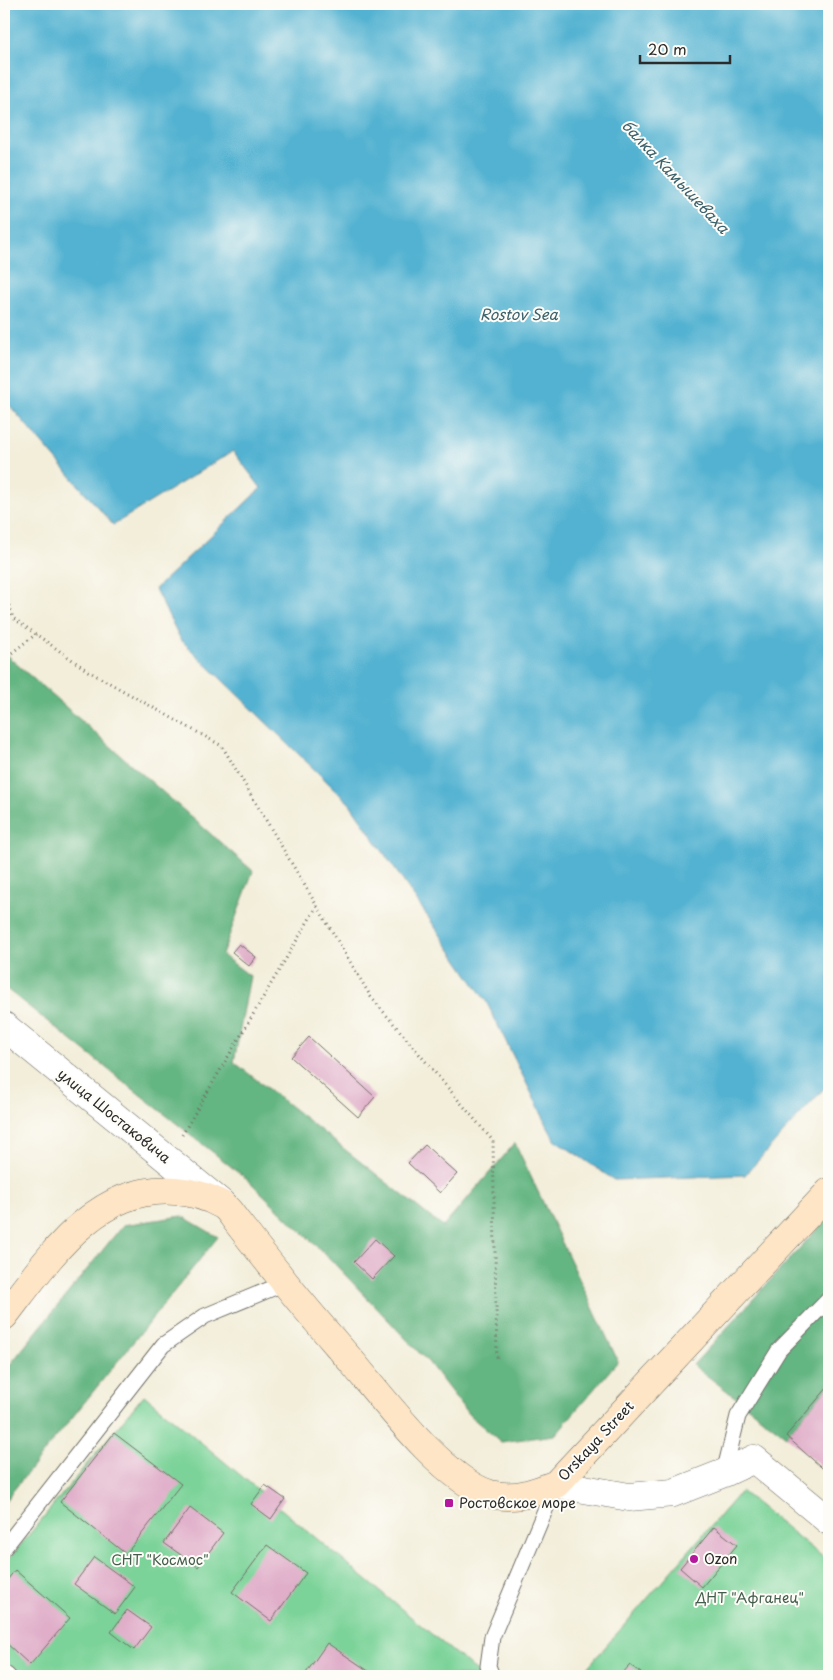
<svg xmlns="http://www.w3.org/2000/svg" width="833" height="1680" font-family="'Playpen Sans',sans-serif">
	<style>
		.green { fill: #7bd399; stroke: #537f62 }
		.forest { fill: #64b581; stroke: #487056 }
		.water { fill: #53b2d1; stroke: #3f6e7e }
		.building { fill: #e0aec9 }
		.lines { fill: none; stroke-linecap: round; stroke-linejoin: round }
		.service-casing { stroke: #716f68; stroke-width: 17 }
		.minor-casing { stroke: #716f68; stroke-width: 29 }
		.secondary-casing { stroke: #716f68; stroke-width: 29 }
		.path { stroke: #716f68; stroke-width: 3; stroke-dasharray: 1 4; stroke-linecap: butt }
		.service { stroke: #fff; stroke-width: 15 }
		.minor { stroke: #fff; stroke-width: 28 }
		.secondary { stroke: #fde5c5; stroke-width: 28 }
		.poi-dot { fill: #b5179e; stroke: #fdfcf7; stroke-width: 2 }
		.labels { text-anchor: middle; stroke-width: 4; stroke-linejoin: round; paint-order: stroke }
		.street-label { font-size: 14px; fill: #2b2b2b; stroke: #fdfcf7 }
		.poi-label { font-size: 14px; fill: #2b2b2b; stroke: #fdfcf7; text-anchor: start }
		.park-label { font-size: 14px; fill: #435d4c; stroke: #fdfcf7 }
		.water-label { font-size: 15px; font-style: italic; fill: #3b616d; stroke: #fdfcf7 }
	</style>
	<rect width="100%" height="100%" fill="#fdfcf7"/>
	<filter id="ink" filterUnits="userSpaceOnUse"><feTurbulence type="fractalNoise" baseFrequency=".02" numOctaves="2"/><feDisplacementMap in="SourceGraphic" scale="10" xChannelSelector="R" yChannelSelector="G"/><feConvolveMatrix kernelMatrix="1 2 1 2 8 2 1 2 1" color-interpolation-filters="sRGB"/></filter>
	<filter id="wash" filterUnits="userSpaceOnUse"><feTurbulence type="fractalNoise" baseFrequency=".0096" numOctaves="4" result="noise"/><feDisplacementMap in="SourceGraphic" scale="20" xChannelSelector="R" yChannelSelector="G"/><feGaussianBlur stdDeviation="1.12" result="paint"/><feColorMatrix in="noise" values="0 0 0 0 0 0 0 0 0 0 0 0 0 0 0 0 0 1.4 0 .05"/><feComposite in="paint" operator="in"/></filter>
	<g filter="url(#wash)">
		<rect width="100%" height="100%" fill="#f3eeda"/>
		<path class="green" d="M144,1395L482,1676H4V1565Z
			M741,1491L829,1562V1676H580Z"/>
		<path class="forest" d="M4,653L253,871L222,955L250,976L234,1062L443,1227L515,1143L618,1361L555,1435L501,1442L469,1415L429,1363L332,1261L248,1180L4,987Z
			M182,1216L218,1237L4,1502V1372L123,1225Z
			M829,1216V1386L786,1436L693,1365Z"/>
		<path class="water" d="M4,4H829V1083L745,1175L614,1180L554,1139L486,1001L350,804L181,640L155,589L261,488L233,451L113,525L4,399Z"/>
		<g id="blocks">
			<path class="building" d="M239,944L256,957L249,966L232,952Z
				M309,1037L375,1097L358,1117L291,1057Z
				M425,1145L457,1174L440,1193L408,1163Z
				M375,1239L394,1256L372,1279L354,1262Z
				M829,1386V1474L786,1436Z
				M114,1433L181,1484L126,1554L60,1502Z
				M265,1485L285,1499L271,1519L251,1504Z
				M190,1508L223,1533L198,1567L164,1543Z
				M714,1527L737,1545L702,1587L680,1568Z
				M267,1545L306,1573L271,1621L232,1592Z
				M94,1557L135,1587L115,1614L74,1584Z
				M15,1570L70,1618L30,1665L4,1641V1584Z
				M127,1610L151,1627L134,1650L111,1632Z
				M327,1643L376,1676H304Z
				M630,1665L645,1676H620Z"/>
		</g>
	</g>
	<g filter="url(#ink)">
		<use href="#blocks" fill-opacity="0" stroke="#716f68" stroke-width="1"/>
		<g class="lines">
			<g class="service-casing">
				<path id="service" d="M724,1473L738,1416L779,1350L829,1299
					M4,1548L163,1345L205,1316L285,1283
					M4,1673L8,1676
					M492,1676L488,1666L492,1637L556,1484"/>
			</g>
			<g class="minor-casing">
				<path id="minor" d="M4,1026L221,1203
					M556,1484L629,1497L673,1493L724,1473L754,1459L829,1521"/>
			</g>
			<g class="secondary-casing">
				<path id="secondary" d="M4,1316C47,1261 95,1184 175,1191C191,1192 208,1197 222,1205C228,1208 233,1217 237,1222C251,1240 265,1258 279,1275C302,1305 327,1333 352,1362C383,1399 445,1481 490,1494C514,1500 534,1493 556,1484L829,1192"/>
			</g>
			<path class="path" d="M4,591L13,618L88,671L222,746L371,997L493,1141L497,1361
				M4,659L36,634
				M182,1135L317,906"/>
			<use href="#service" class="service"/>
			<use href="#minor" class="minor"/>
			<use href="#secondary" class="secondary"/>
		</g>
	</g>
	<g class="poi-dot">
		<rect x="444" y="1498" width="10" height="10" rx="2.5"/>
		<circle cx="694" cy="1559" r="5"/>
	</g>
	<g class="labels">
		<g class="street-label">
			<text transform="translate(114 1116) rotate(39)" y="5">улица Шостаковича</text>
			<text transform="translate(596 1441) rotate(-47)" y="5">Orskaya Street</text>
		</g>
		<g class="poi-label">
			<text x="459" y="1508">Ростовское море</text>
			<text x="704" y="1564">Ozon</text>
		</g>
		<g class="park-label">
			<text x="160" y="1565">СНТ "Космос"</text>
			<text x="750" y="1603">ДНТ "Афганец"</text>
		</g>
		<g class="water-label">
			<text transform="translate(675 177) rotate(47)" y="5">балка Камышеваха</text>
			<text x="519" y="320">Rostov Sea</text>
		</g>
	</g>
	<rect width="833" height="1680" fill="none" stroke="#fdfcf7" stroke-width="20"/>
	<path d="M640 55v8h90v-8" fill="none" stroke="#2b2b2b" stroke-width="2.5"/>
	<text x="648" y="55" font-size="15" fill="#2b2b2b" stroke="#fdfcf7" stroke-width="4" paint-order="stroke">20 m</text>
</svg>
